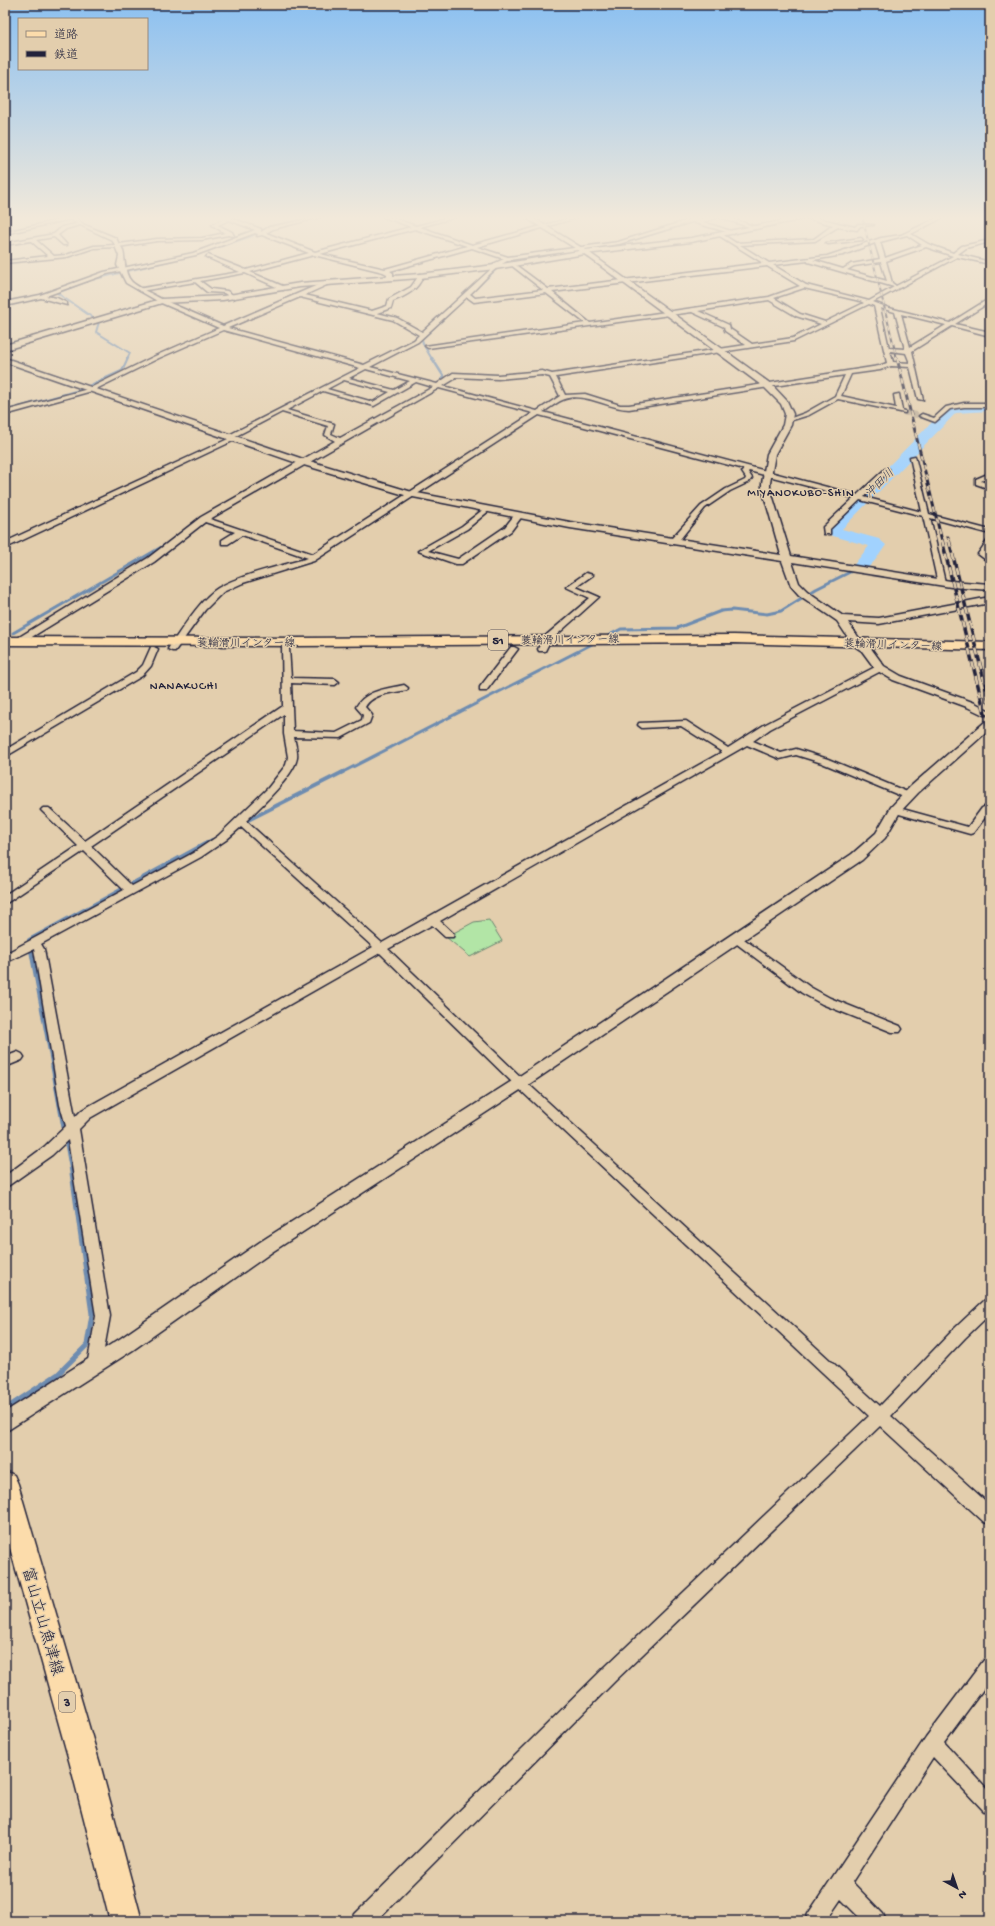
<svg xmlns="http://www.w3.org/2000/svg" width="995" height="1926" font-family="'Gochi Hand','Klee One',sans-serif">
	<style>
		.green { fill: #b2e5a6; stroke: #6a8470 }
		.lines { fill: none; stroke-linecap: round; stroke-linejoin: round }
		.stream-far4 { stroke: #6e8cb0; stroke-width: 2 }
		.stream-far3 { stroke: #6e8cb0; stroke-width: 2.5 }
		.stream-far2 { stroke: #6e8cb0; stroke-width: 3 }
		.stream-far1 { stroke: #6e8cb0; stroke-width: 4 }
		.stream { stroke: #6e8cb0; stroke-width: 5 }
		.river { fill: #a1d2fe; fill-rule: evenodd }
		.minor-tunnel { stroke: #bcac96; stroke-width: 6; stroke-dasharray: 6 3; stroke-linecap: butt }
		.minor-casing { stroke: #22223b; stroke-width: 3 }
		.tertiary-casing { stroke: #22223b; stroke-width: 3 }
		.secondary-casing { stroke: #22223b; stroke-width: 3 }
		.primary-casing { stroke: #22223b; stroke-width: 3 }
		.minor { fill: #e3cead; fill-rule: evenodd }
		.tertiary { fill: #e3cead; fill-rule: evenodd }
		.secondary { fill: #e3cead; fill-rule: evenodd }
		.primary { fill: #fcdcab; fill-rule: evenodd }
		.rail-far2-casing { stroke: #22223b; stroke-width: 2 }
		.rail-far1-casing { stroke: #22223b; stroke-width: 3 }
		.rail-casing { stroke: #22223b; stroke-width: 3.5 }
		.rail-far2 { stroke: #e3cead; stroke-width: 1.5; stroke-dasharray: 4; stroke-linecap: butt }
		.rail-far1 { stroke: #e3cead; stroke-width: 2; stroke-dasharray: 5.5; stroke-linecap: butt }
		.rail { stroke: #e3cead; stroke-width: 2.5; stroke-dasharray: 7; stroke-linecap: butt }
		.labels { text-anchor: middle; stroke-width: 3; stroke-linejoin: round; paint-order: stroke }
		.far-street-label { font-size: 11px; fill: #22223b; stroke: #e3cead }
		.far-water-label { font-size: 12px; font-style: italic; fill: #353c58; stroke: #e3cead }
		.far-neighbourhood-label { font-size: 12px; letter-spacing: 1px; fill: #22223b; stroke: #e3cead }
		.shield { fill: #e3cead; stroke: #5c565d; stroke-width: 1 }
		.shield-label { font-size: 12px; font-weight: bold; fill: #22223b }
		.near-street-label { font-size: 16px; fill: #22223b; stroke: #e3cead }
	</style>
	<rect width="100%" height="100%" fill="#e3cead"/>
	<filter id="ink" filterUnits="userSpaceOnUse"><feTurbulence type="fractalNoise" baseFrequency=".025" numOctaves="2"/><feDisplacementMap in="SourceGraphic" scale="8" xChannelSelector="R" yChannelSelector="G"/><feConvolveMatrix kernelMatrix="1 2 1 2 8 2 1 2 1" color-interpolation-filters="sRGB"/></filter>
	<g filter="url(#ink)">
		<path class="green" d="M489,920L502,941L470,957L446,937L474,922Z"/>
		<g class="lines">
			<path class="stream-far4" d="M195,255L252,236L268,227L315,216
				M127,359L130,353L96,332L99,322L57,293L91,280L173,260
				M432,359L423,344L422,339L504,262L618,245L712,216"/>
			<path class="stream-far3" d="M432,358L444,377L440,383
				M5,411L80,390L122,371L128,358"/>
			<path class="stream-far2" d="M13,633L165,545
				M604,638L621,629L677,628L721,611L732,610L767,614L781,611L816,589L860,567
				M341,773L596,642"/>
			<path class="stream-far1" d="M244,822L343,772
				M53,1068L29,940L212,840"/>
			<path class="stream" d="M5,1409L58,1374L87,1345L92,1314L71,1166L53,1067"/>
			<path class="river" d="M990,403V411L956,413L842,529L879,539L886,545C878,556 869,574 854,570L852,567L869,546L833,536L825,530L828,527L947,407L962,404Z"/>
			<path class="minor-tunnel" d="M903,412L922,416"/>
			<g class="minor-casing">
				<path id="minor" d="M77,216H84L5,234V232Z
					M228,216H232L231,218L261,229V232L269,227L325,216L273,229L266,233L315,252L411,227L381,216H387L416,226L454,216H460L420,227L472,245L577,216H583L477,247L508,257L618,242L701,216H707L698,220L714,216H725L759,228L755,229L719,217L703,222L734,232V234L695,223V221L619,244L509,260C494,267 482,283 470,294L475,298L543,290L511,265L513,263L548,289L763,263L718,235L722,234L736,243L814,239L833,225L807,218L809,216L855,227L858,224L874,225L860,226L857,230L838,227L815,241L740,245L769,263L827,256L881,238L901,235L941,216H946L911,234L928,244L953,253L962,246L990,240V242L966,248L958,254L990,262V264L957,257L873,302L889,308L950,323L990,298V302L955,324L990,332V336L952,326L912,351L923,400L918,399L910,367L891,366L880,370L851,374L841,396L896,408L894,395L899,394L902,410L905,411V413L838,399L809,415L786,422V420L805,413L835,396L845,375L629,409C608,409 586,392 565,399C558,401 550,408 543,412L857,495L885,469H889V471L864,497L922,512L910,457L915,456L929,514L990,530V534L930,518L945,582L938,584L923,516L860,500L830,529V534H824L823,527L854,498L749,471L748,472L752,478L749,482L730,491L705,508L677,543H671V539L701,506L726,489L745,480L746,478L742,472L744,469L539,415L314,561L243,583L223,592L205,610L175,651H172L168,649C180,632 201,598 218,588C242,574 281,566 308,558L242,535L228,544H222V540L235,532L205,522L154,562L22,643H16V639L148,558L201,517L335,441L325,435L328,426L282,412L234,437L236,439L235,440L8,547H5V542L228,439L226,437L227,436L360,368L223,330L159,358L92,391L5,415V411L88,389L155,356L219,328L159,302V300H163L223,326L327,281L329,284L305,295L372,311L387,306L389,299L411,287L420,274L423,276C418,290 406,296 393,301L391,308L377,313L397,318L422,332L489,271L495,263L504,259L472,248L390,271L393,273V278L390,280L387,278V274L383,272L314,255L250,272L285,287L283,290L245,273L200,281L211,289L227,291L236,297L233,299L224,293L207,292L195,282L140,291L137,289L240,272L206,257L208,255L246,270L309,253L262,235L257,236L258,234L255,233L196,255L107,274L46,296L57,298L67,303V305L41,298L5,306V302L40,295L104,272L193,253L255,230L229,220L218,225L232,232L234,236L228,235L202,240L157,241L118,247L94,248L67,257L5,263V261L48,256L31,241L5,245V243L54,234L62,227L80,223L116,238L119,244L157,239L202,238L225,233L212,225ZM80,225L112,240L115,245L94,246L66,255L54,256L36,240L54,237L63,245H67L58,235L66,229ZM415,229L467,246L385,269L320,254ZM907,235L922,245L885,258L880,242ZM875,243L880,259L851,264L843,269L813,260L843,255ZM926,247L953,256L896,286L892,283L886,261ZM808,261V262L894,287L869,301L806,285L773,265ZM881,262L887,281L847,270L854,266ZM767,266L800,286L769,297L590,323L552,292ZM804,288L860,301L864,303L825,322L800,314L774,298ZM546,293L585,323L425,346L428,348L692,312L724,327L725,331L746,345L552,374L542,371L498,375L453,373L437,384L370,367L418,342L467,297L474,302ZM300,297L393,320L419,335L414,340L364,365L228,328ZM769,300L796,316L821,324L793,338L752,344L730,329L729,325L698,311ZM869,304L874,306L887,363L879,366L629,405H620L585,394L565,395L556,377L794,341ZM880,308L895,312L905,349L889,348ZM901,314L946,325L910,347ZM890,351L906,353L910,363L893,362ZM366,369L410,381L394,390L349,378ZM542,375L550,377L560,396L537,411L443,386L453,380L455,377L498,379ZM344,380L390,392L373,402L327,389ZM416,382L433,387L340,438L331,434L334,424L287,410L323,391L374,406ZM439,388L533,413L313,554L210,519Z
					M861,238L863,240L828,244L826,243Z
					M964,403H990V407H964L950,409L935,422L919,416L922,414L934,418L946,407Z
					M990,473V477L981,481L990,485V489L976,484V479Z
					M485,508L491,509L467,529L428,551L458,559L505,527L516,513L523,515L511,531L462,564H456L418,551L462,526Z
					M987,541H990V548L986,554L990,557V563L978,554Z
					M586,573L593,575L576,587L599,597L550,641L545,651H539L538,649L543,638L590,598L566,587Z
					M282,646H288L289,648L291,678L335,679L339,682L335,685L291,683L293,731L336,733L362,720L363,715L356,707C366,690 386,689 404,685L408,688L407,690C393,693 373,693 365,707L372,715L369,723L341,738L294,737C295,743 298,752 297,758C294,776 259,808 246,821L382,943L722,752L681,726L642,728L638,725L639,723L686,721L728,748L764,725L877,666H883V670L770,729L753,741L781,753L796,749L828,759L912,794L914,796L912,798H906L822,763L796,755L780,759L747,745L440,921L454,934L453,937H445L432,925L388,949L524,1080L880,1406L955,1328L985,1300L990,1299V1314L965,1338L891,1416L990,1505V1524L984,1522L880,1426L616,1680L376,1921H352L355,1914L604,1668L869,1416L516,1086L380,953L90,1118L79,1129L110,1316L101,1366L99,1371L94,1373L89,1371L87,1366L96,1316L68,1140L52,1155L5,1188V1176L44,1147L66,1126L60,1105L34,949L5,963V954L124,890L84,851L5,904V895L78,846L43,812L41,810L43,808H49L85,841L283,706ZM284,714V734L288,757L286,765L268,788L218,836L193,853L132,886L91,846ZM241,827L373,947L82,1110L75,1117L44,949L41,944L201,857L226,840Z
					M151,647H154L158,649L151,666L142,676L5,757V750L136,672L143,665Z
					M511,647H514L518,649L486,691H480V687Z
					M990,804V811L973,833L970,834L892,812L890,810L895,807L968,827L982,808Z
					M737,934L810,987L830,998L900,1026L902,1029L900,1032H892L822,1004L802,993L733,941L732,938L733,935Z
					M18,1052L22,1054L24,1057L22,1060L5,1067V1057Z
					M990,1657V1680L944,1742L990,1792V1814L984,1811L933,1757L852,1882L883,1914L886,1921H863L841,1899L826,1921H805L808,1914L926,1737L984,1660Z"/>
			</g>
			<g class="tertiary-casing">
				<path id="tertiary" d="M68,216H74L83,224L78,225Z
					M523,216H530L587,251L771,384L787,401L793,414L791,425L775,454L770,483V488L791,556L951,581L990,584V590L951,587L792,562L799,583L807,591L843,616L879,618L990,597V603L879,624L848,622L861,641L870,647L884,666L901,676L975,703L990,711V718L967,707L893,680L876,670L862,651L853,645L837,621L799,595L791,586L782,561L570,528L408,496L297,463L5,362V358L303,459L412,492L570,522L781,555L762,488V483L767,454L783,425L785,414L781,404L765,388L583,253Z
					M118,244C128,249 121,270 131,281C136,287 155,295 163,300V302H159L126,283L117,265L119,256L115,246Z
					M990,720V729L918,793L900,812L885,838L862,860L525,1087L272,1252L133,1350L5,1432V1412L121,1338L260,1242L515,1079L852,854L876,833L891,807L910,787L986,721Z"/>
			</g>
			<g class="secondary-casing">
				<path id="secondary" d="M807,216H819L691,242L585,254L495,269L420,278L300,287L223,300L162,303L5,350V345L161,299L223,296L300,283L420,274L495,265L585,250L691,238Z"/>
			</g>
			<g class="primary-casing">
				<path id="primary" d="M734,635L990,642V650L734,643L296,646L5,645V637L296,638Z
					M5,1471L14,1475L18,1484L100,1764L142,1921H110L70,1764L5,1530Z"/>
			</g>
			<use href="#minor" class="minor"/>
			<use href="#tertiary" class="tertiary"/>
			<use href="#secondary" class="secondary"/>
			<use href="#primary" class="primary"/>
			<g class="rail-far2-casing">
				<path id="rail-far2" d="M862,216L897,359"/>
			</g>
			<g class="rail-far1-casing">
				<path id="rail-far1" d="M897,358L942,541
					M948,537L949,541"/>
			</g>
			<g class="rail-casing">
				<path id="rail" d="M942,540L990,734
					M949,540L990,704"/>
			</g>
			<use href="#rail-far2" class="rail-far2"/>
			<use href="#rail-far1" class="rail-far1"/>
			<use href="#rail" class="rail"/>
		</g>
	</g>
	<linearGradient id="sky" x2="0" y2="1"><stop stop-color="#8bc0f1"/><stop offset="0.45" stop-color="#f2e9da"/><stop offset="1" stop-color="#f2e9da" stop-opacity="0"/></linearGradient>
	<rect width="995" height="485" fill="url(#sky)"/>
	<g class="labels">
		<g class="far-street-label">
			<text transform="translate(570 639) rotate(-1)" y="4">蓑輪滑川インター線</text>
			<text x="246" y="646">蓑輪滑川インター線</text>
			<text transform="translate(893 644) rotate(2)" y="4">蓑輪滑川インター線</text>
		</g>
		<g class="far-water-label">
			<text transform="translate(879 483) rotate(-45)" y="4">沖田川</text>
		</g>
		<g class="far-neighbourhood-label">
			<text x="801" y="496">MIYANOKUBO-SHIN</text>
			<text x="184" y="689">NANAKUCHI</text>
		</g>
		<g class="shield">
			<rect x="488" y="630" width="20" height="20" rx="3"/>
			<rect x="59" y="1692" width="16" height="20" rx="3"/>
		</g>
		<g class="shield-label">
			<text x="498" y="644">51</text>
			<text x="67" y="1706">3</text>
		</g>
		<g class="near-street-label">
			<text transform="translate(44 1621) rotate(74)" y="6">富山立山魚津線</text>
		</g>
	</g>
	<rect width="995" height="1926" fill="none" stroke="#e3cead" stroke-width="20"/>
	<rect x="10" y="10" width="975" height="1906" fill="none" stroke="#22223b" stroke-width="1.5" filter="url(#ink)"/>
	<rect x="18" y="18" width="130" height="52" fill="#e3cead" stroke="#96897f"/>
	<rect x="26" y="31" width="20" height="6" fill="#fcdcab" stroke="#96897f"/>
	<text x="54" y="38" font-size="12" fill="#22223b">道路</text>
	<rect x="26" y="51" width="20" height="6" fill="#22223b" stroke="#96897f"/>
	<text x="54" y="58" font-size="12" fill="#22223b">鉄道</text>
	<g transform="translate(957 1888) rotate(140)" stroke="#e3cead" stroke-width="3" paint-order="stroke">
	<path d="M0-3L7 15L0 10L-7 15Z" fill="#22223b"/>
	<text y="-6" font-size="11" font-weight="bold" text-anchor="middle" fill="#22223b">N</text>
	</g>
</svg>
